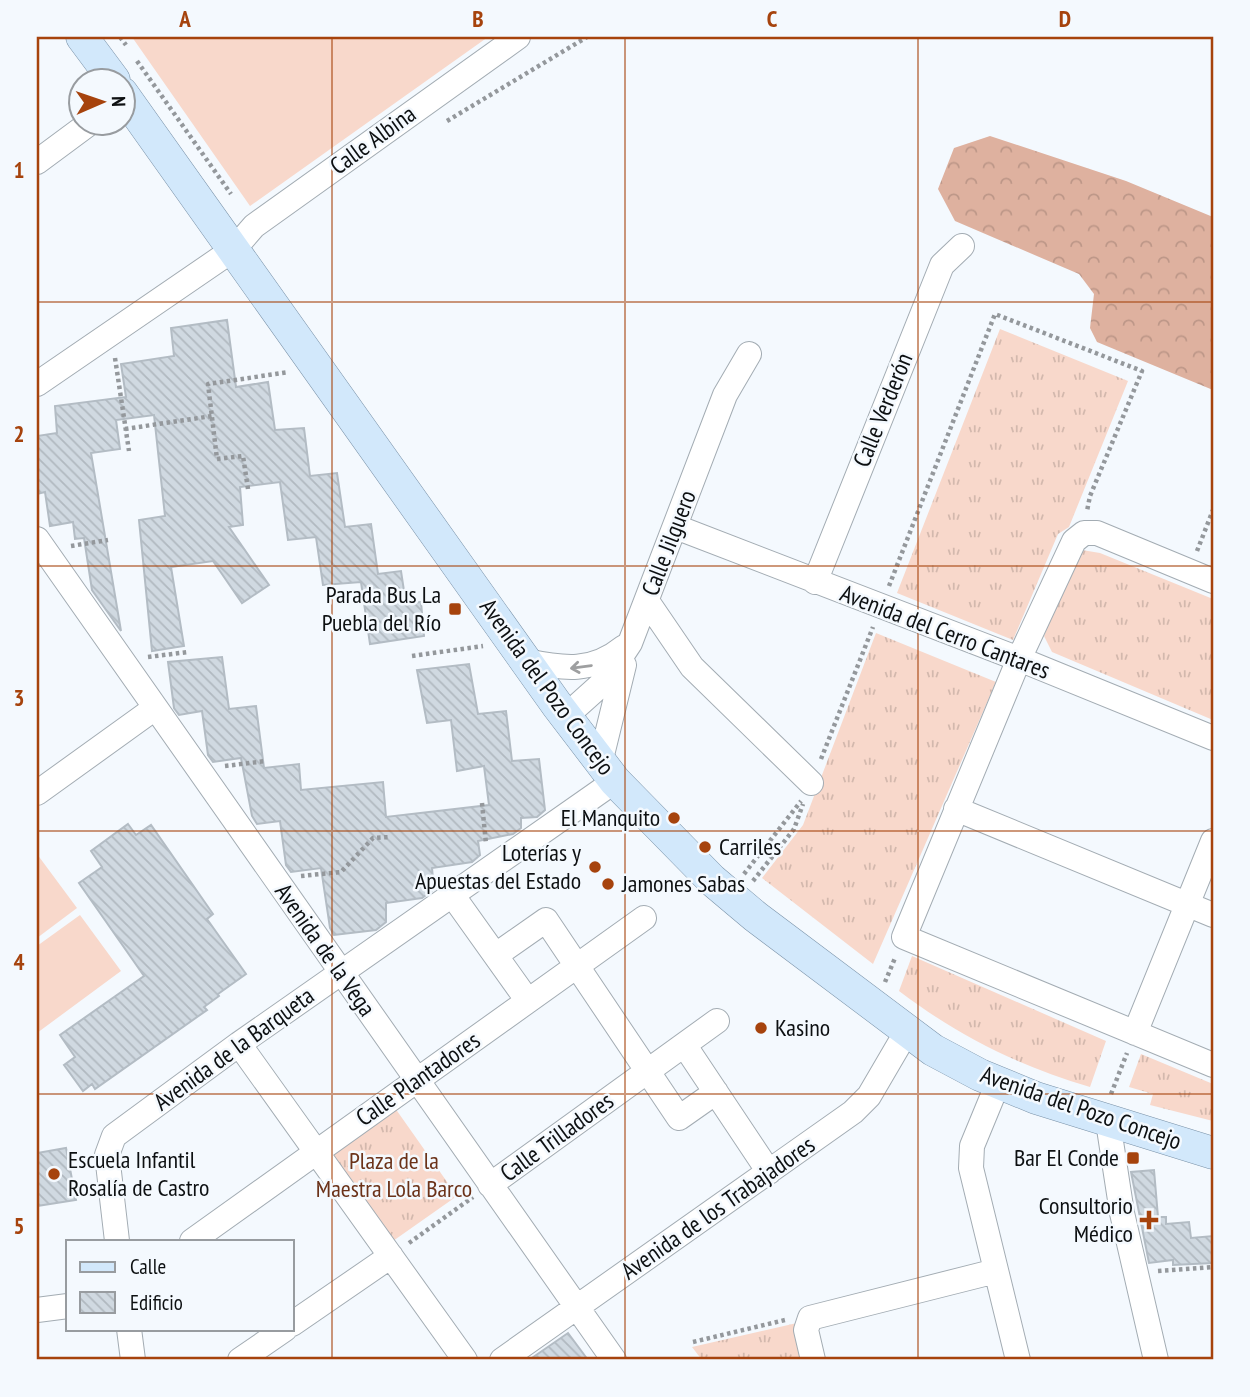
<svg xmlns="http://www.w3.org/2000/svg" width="1250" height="1397" font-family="'PT Sans Narrow',sans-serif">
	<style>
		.grass { fill: url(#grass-tufts) }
		.forest { fill: url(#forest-crowns) }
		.pitch { fill: #f8d8cb }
		.building { fill: url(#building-back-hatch); stroke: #b3bcc4; stroke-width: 2 }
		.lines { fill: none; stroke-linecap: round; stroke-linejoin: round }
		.minor-casing { stroke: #a3acb3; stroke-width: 26 }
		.major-casing { stroke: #7a92a8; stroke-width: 33 }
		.path { stroke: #94989c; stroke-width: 4.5; stroke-dasharray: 3.5 3.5; stroke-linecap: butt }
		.minor { stroke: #fff; stroke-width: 24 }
		.major { stroke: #d2e8fb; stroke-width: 32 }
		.oneway { stroke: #9e9fa0 }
		.grid { fill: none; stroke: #a6430d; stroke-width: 2; stroke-opacity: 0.55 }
		.poi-dot { fill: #a6430d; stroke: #f4f9fe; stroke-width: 2.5 }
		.labels { text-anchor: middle; stroke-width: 5; stroke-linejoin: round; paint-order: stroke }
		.street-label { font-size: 24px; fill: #0d1012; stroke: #f4f9fe }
		.poi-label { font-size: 24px; fill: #0d1012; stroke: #f4f9fe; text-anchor: end }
		.park-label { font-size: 24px; fill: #6b3219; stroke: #f4f9fe }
		.neatline { fill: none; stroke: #a6430d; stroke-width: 2.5 }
		.grid-label { font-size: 23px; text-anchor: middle; font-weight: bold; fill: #a6430d }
	</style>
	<defs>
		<pattern id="grass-tufts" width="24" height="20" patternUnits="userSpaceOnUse" patternTransform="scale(1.75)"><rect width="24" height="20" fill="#f8d8cb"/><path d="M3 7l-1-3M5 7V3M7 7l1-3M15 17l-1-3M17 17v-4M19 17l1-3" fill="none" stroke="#d3b8ad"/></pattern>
		<pattern id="forest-crowns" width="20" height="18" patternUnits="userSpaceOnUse" patternTransform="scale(1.75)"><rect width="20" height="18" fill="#deb19f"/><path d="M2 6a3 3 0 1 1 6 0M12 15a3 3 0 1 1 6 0" fill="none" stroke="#bd9788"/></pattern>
		<pattern id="building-back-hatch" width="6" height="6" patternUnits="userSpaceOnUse" patternTransform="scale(1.75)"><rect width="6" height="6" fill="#d0d9e1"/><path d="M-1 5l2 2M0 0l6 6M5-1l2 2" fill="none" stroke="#b1b9c0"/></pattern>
	</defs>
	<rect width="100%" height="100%" fill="#f4f9fe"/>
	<path class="grass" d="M1000,329L1128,381L1069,527L1058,534L1013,640L897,593Z
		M1082,550L1100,553L1213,599V720L1052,652L1044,636L1076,556Z
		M876,633L996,682L873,964L762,878L803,825Z
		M912,956L1106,1041L1090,1087C1017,1065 960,1037 899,991Z
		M1141,1054L1213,1084V1121L1150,1105L1153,1094L1129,1087Z
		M395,1108L457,1196L393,1241L331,1153Z
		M797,1323L805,1360H702L692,1347Z"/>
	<path class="forest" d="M990,136L1126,181L1213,217V390L1097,342L1090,328L1094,294L1079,274L955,221L938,189L954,148Z"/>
	<path class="pitch" d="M132,37H488L250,206Z
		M37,854L77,908L37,938Z
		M80,915L121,971L37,1033V946Z"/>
	<path class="building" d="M227,320L236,387L268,382L275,430L304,428L310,476L337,473L345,527L371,524L378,574L401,571L406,604L421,602L424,636L370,644L361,582L323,585L316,537L288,540L280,482L240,487L243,525L229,527L269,585L242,603L213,561L171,567L184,646L152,651L139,520L165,516L154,415L116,420L120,449L91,453L121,631L92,590L84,538L75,539L73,522L50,526L45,492L37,494V436L57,433L55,406L126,397L121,364L174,356L171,328Z
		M222,657L229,709L256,706L264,768L299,764L301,790L383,782L386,817L489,805L484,766L457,771L451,720L427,723L417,670L469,664L478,714L506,711L512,761L539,759L545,810L537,817L521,818V828L513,834L478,841L480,855L472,862L432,868L434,889L422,898L386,903V922L376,930L334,935L330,928L321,868L291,872L286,865L280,821L257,824L252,816L241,758L213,762L208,755L202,711L179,715L174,708L168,662Z
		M128,824L136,835L151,825L213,914L207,919L246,974L218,994L219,996L204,1007L207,1010L95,1089L92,1084L83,1091L64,1065L75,1057L60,1035L144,976L79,883L102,867L91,851Z
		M66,1148L76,1200L37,1206V1153Z
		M1154,1170L1158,1217H1166V1224L1189,1222L1191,1238L1213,1236V1263L1173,1265V1260L1149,1263L1131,1172Z
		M568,1333L588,1360H529Z"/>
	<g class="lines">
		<g class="minor-casing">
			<path id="minor" d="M37,162L91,122
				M37,384L234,249L254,226L518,37
				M676,527L1019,659L1213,738
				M37,539L614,1360
				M1213,581L1097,533H1084L1074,541L1019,659L904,937L1213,1065
				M815,582L942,265L962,246
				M647,601L692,667L811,783
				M526,661C564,669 592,673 624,647
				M566,716L605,681L630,643L725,395L749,354
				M600,763L624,665
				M37,793L155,708
				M956,809L1213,915
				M453,896L528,1001
				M496,955L546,920L679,1118L716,1092
				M1135,1033L1213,841
				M239,1044L465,1360
				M685,1046L769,1172
				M998,1083L972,1146L971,1168L1018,1360
				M1108,1122L1122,1213L1156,1360
				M490,1185L717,1021
				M117,1241L107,1155L114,1136L239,1044L615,781
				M192,1241L644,918
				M37,1310L68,1306
				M292,1324L391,1256
				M129,1329L133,1360
				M240,1360L285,1329
				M502,1360L853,1112L869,1096L907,1031
				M813,1360L806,1330L810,1318L996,1271"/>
		</g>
		<g class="major-casing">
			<path id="major" d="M82,37L114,80
				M122,93L557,705L615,781L712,880L756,917L933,1050L980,1075L1036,1098L1213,1153"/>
		</g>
		<path class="path" d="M120,37L126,45
			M137,61L231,194
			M447,121L587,37
			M115,358L129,451
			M125,429L212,416
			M248,489L243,456L217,459L208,384L289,372
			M71,546L108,540
			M1197,551L1213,510
			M889,586L995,314L1142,371L1090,496L1087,511
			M412,656L483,646
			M148,657L188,652
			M821,759L873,627
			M225,766L266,761
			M482,803L486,844
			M744,874L801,801
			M301,876L341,872L373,838L390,837
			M753,881L794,829L803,804
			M885,982L895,958
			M1111,1094L1127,1053
			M409,1243L473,1197
			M1158,1271L1213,1267
			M693,1342L785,1320"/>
		<use href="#minor" class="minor"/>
		<use href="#major" class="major"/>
	</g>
	<defs><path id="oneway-shaft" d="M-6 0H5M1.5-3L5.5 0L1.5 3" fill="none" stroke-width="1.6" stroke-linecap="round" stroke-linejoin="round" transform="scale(1.75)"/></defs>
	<use class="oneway" href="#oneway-shaft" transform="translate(581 667) rotate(172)"/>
	<path class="grid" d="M332,37V1360M625,37V1360M918,37V1360M37,302H1213M37,566H1213M37,831H1213M37,1094H1213"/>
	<g class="poi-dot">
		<rect x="448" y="602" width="14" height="14" rx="3.5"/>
		<circle cx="674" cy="818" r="7"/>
		<circle cx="705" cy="847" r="7"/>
		<circle cx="595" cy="867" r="7"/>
		<circle cx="608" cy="884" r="7"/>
		<circle cx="761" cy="1028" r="7"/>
		<rect x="1126" y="1151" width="14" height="14" rx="3.5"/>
		<circle cx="54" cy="1174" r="7"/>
		<path d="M1145.5 1209.5h7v7h7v7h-7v7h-7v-7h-7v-7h7z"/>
	</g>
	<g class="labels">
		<g class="street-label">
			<text transform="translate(373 140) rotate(-36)" y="8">Calle Albina</text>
			<text transform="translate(883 410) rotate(-68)" y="8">Calle Verderón</text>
			<text transform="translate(669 543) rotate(-69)" y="8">Calle Jilguero</text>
			<text transform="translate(945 632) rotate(21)" y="8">Avenida del Cerro Cantares</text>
			<text transform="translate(547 687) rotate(54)" y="8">Avenida del Pozo Concejo</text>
			<text transform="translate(325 950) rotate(55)" y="8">Avenida de la Vega</text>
			<text transform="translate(234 1049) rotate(-36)" y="8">Avenida de la Barqueta</text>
			<text transform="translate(418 1079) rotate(-35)" y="8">Calle Plantadores</text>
			<text transform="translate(1081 1108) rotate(19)" y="8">Avenida del Pozo Concejo</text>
			<text transform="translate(557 1137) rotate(-36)" y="8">Calle Trilladores</text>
			<text transform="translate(718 1208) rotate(-35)" y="8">Avenida de los Trabajadores</text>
		</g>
		<g class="poi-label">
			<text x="441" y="603">Parada Bus La<tspan x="441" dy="28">Puebla del Río</tspan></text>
			<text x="660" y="826">El Manquito</text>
			<text x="719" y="855" text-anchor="start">Carriles</text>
			<text x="581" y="861">Loterías y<tspan x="581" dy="28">Apuestas del Estado</tspan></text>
			<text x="622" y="892" text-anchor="start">Jamones Sabas</text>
			<text x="775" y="1036" text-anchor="start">Kasino</text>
			<text x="1119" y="1166">Bar El Conde</text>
			<text x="68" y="1168" text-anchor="start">Escuela Infantil<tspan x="68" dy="28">Rosalía de Castro</tspan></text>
			<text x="1133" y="1214">Consultorio<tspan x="1133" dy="28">Médico</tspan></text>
		</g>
		<g class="park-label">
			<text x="394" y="1169">Plaza de la<tspan x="394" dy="28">Maestra Lola Barco</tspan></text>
		</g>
	</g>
	<rect width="1250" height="1397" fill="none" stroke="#f4f9fe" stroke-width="77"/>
	<rect x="66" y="1240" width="228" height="91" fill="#f4f9fe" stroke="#989ca0" stroke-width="2"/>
	<rect x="80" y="1262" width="35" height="10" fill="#d2e8fb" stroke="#989ca0" stroke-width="2"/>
	<text x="130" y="1274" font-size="21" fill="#0d1012">Calle</text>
	<rect x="80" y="1292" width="35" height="21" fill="url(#building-back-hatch)" stroke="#989ca0" stroke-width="2"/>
	<text x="130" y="1310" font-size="21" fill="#0d1012">Edificio</text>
	<g transform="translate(102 102) rotate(88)"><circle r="33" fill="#f4f9fe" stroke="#989ca0" stroke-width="2"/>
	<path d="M0-5L12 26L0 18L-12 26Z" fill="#a6430d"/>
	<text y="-10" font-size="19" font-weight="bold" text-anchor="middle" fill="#0d1012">N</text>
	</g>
	<rect x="38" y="38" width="1174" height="1320" class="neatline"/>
	<g class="grid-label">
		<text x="185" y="27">A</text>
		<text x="478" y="27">B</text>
		<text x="772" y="27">C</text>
		<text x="1065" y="27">D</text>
		<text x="19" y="178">1</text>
		<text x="19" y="442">2</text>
		<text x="19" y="706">3</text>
		<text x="19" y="970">4</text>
		<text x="19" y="1234">5</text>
	</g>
</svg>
